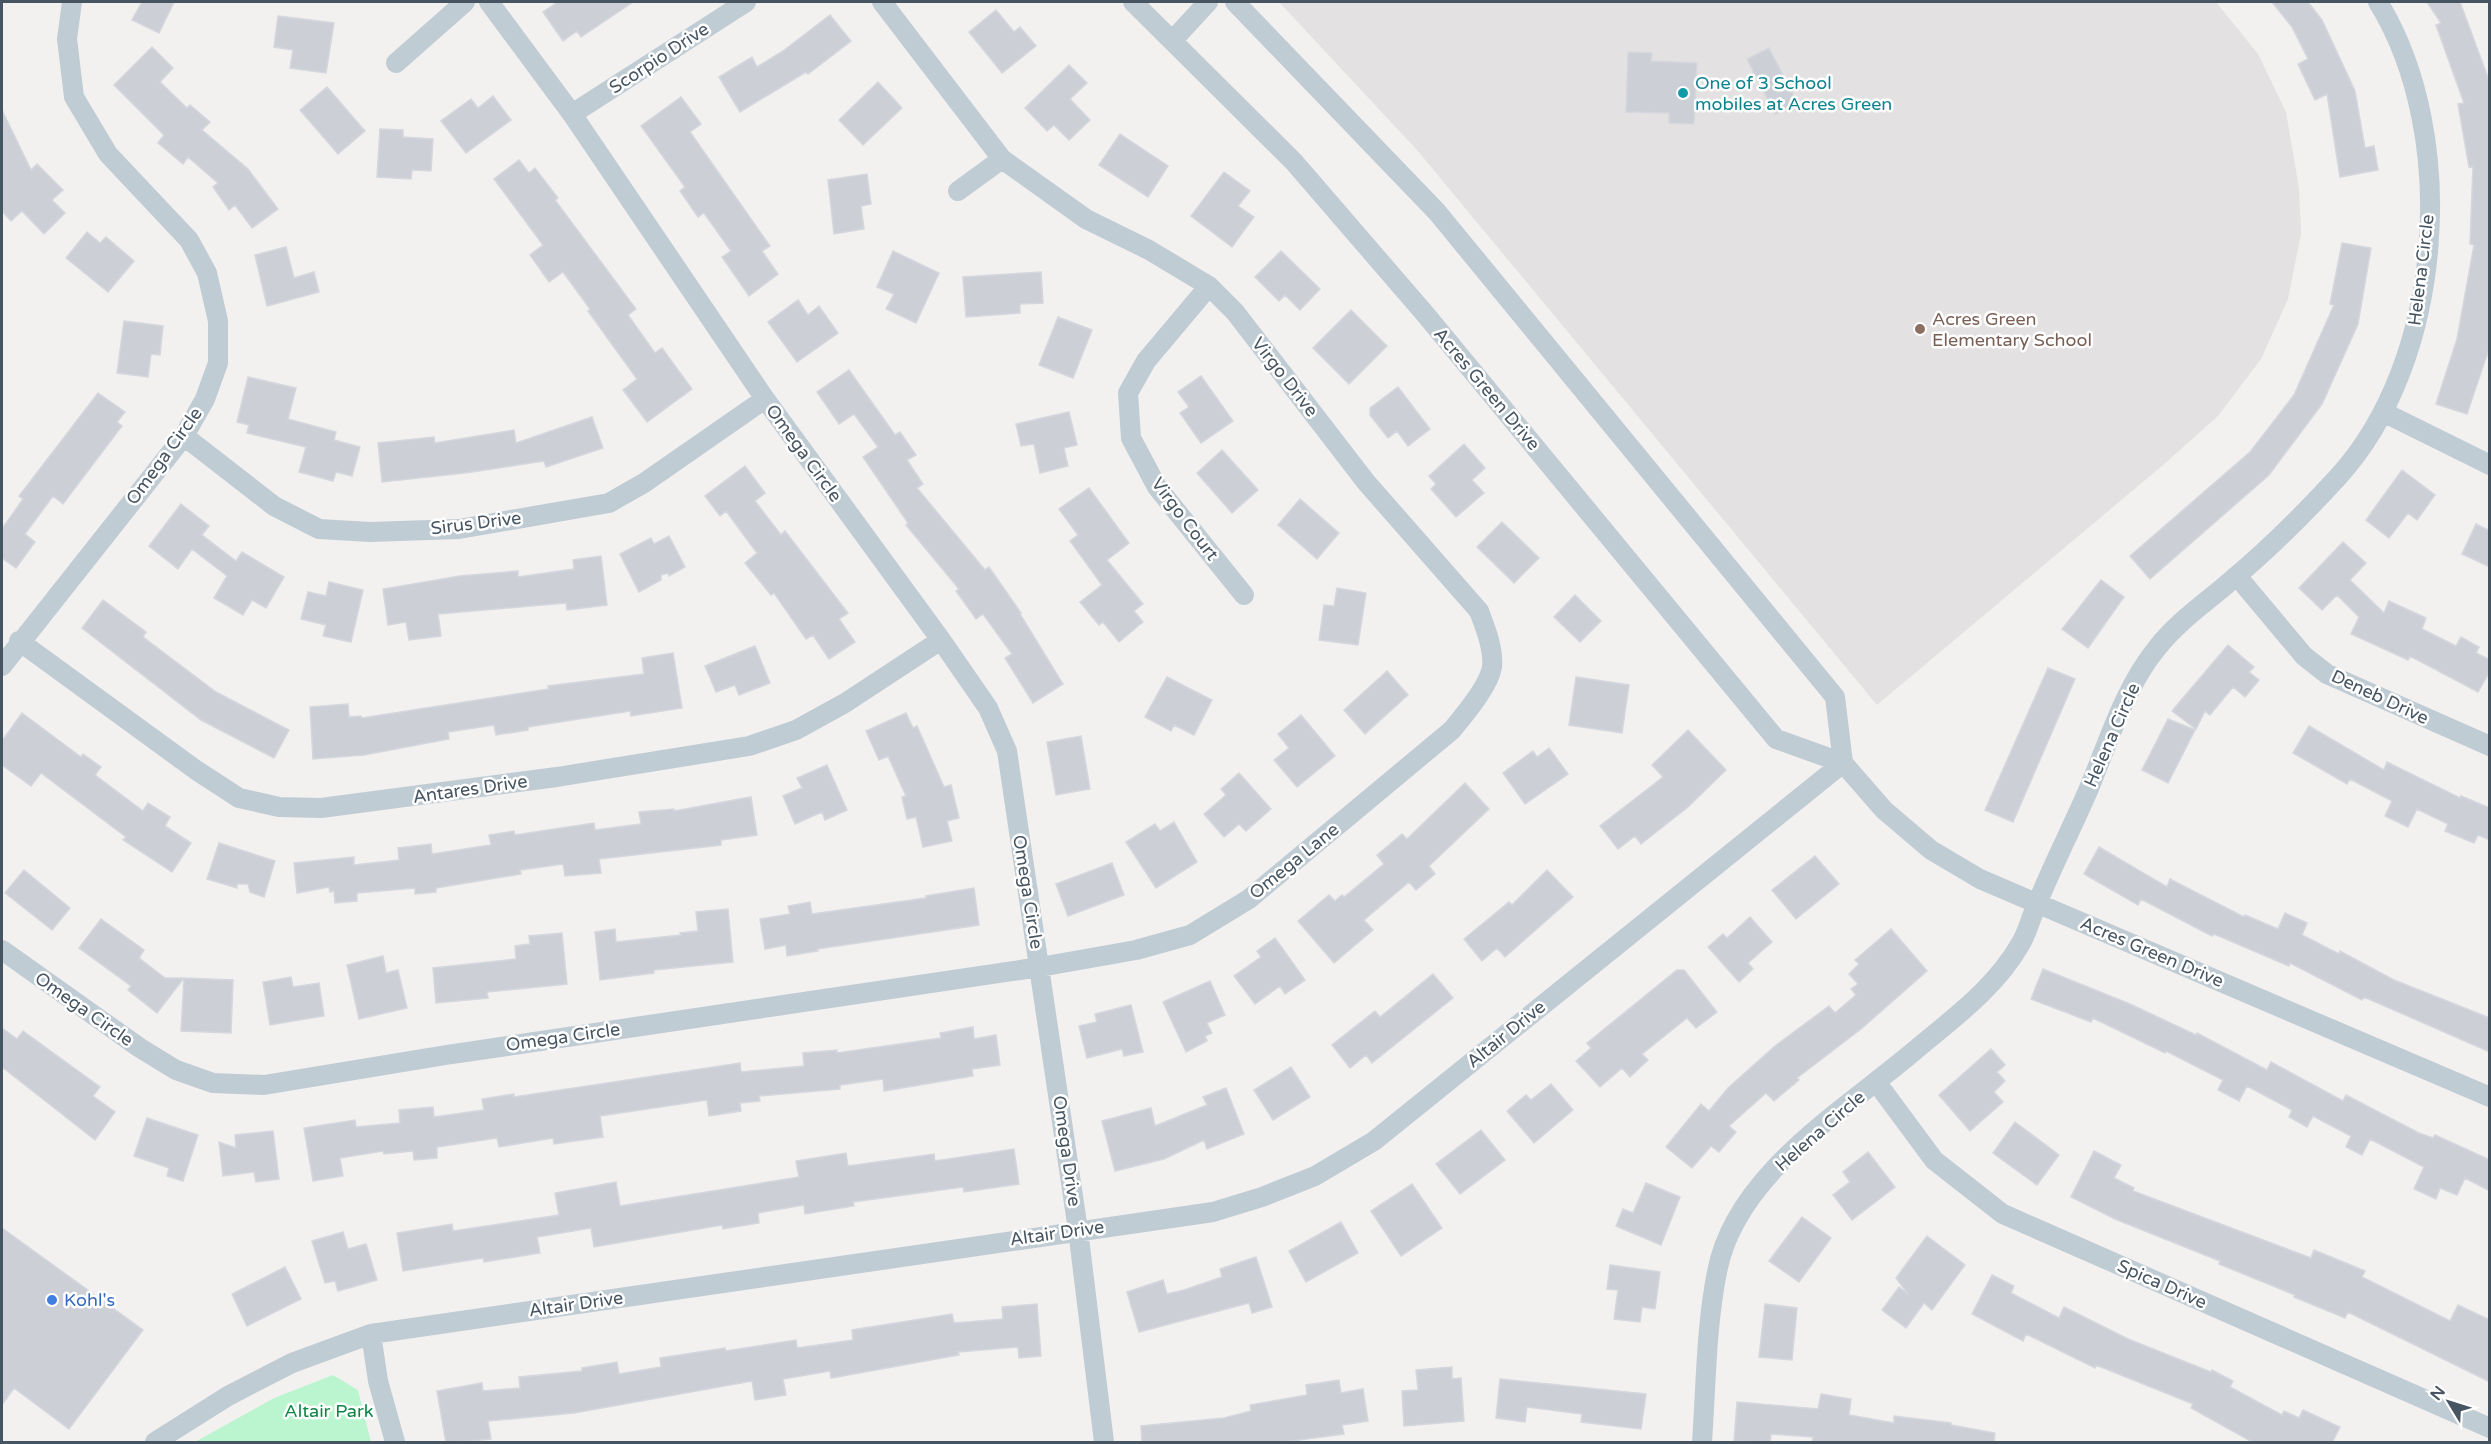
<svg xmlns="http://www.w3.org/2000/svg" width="2491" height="1444" font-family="'Varela Round',sans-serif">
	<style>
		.education { fill: #e4e1e2 }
		.green { fill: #bbf5cf }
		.building { fill: #ccd0d6; stroke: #d4d7dd; stroke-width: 1.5 }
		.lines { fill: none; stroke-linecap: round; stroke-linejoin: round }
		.street { stroke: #c0ccd4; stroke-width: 20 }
		.culture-dot { fill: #0f9aa8; stroke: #fff; stroke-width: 2 }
		.education-dot { fill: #8d6e63; stroke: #fff; stroke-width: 2 }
		.shop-dot { fill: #3f7fe0; stroke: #fff; stroke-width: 2 }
		.labels { text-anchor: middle; stroke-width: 5; stroke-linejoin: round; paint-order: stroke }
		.street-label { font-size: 18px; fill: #465561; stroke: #fff }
		.culture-label { font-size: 18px; fill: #0d838f; stroke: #fff; text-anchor: start }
		.education-label { font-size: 18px; fill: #785e54; stroke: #fff; text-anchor: start }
		.shop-label { font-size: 18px; fill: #366cbe; stroke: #fff; text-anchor: start }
		.park-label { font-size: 18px; fill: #0c8645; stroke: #fff }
	</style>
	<rect width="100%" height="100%" fill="#f3f0f0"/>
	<path class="education" d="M1279,2H2216L2258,54L2286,112L2299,188L2301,234L2288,299L2261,359L2218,416L2162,466L1877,705L1417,150Z"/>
	<path class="green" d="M333,1375L358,1390L371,1442H195L274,1398Z"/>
	<path class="building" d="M142,2H174L159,33L132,20Z
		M558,2H633L581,37L577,31L563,41L543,12Z
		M2272,2H2308L2322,20L2355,91L2365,148L2374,146L2378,170L2340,177L2327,94L2315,100L2298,64L2308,59L2292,27Z
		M2427,2H2460L2490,83V346L2467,414L2436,404L2457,339L2474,245L2470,244L2473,166L2469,167L2458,104L2464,103L2436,25L2441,23Z
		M996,10L1014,32L1020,27L1036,46L1002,73L969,32Z
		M830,15L851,41L808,74L806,72L740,112L719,77L752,57L757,67L783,51Z
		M278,16L334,23L326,73L290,68L293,50L274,47Z
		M152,47L173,68L160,82L187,108L190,105L210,122L202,130L248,169L278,209L252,228L235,205L229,210L213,187L218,183L188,157L183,164L158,143L164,135L114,85Z
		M1769,48L1797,102L1775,114L1747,59Z
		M1628,52L1652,53L1651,61L1697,63L1694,124L1669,123V113L1626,112Z
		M1069,65L1087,83L1070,99L1090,120L1069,140L1054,125L1047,131L1025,108Z
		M878,82L902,108L863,145L839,120Z
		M327,87L365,131L338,154L300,110Z
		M493,96L511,120L466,153L441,121L471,99L478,108Z
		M681,97L701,124L690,132L770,246L762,251L778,274L749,296L722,257L731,251L704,213L698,217L680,191L685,187L641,126Z
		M2,110L31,170L37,164L63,190L52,200L65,213L44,234L22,211L11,221L2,211Z
		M380,129L403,130V137L433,139L431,171L412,170L411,179L377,177Z
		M1120,134L1168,166L1148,197L1099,165Z
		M519,160L529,173L535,168L558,198L555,200L636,309L628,315L655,353L662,348L692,389L647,422L623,390L637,379L588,311L590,309L563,272L549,282L530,255L543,245L494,179Z
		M1224,172L1250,191L1238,206L1254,217L1232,247L1191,216Z
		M867,174L871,204L861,206L864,229L834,234L828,180Z
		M87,232L100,243L106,237L134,261L108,292L66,258Z
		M2342,243L2371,248L2358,324L2322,404L2269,475L2150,579L2130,556L2250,452L2294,395L2334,305L2330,304Z
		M286,247L294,278L314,272L319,292L267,306L255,255Z
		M893,251L939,273L916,323L886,309L894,294L877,287Z
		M1281,251L1320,289L1300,310L1285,295L1279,301L1255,277Z
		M1041,272L1043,303L1020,304V313L966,317L963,277Z
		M798,300L808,315L819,306L838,333L797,362L768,322Z
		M1351,310L1387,346L1349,384L1313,348Z
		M1058,317L1092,330L1073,378L1039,365Z
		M124,321L163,326L160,355L151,354L148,377L117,373Z
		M849,370L895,435L900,432L916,455L907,460L923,484L917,488L985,570L989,567L1021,613L1020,614L1063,684L1033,703L1005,658L1012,654L983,614L976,619L956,591L959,589L906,525L908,523L863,457L878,447L854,414L839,424L817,392Z
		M1201,376L1233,421L1201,443L1180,413L1189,407L1178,392Z
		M248,377L296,388L288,419L336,432L334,440L360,447L352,476L336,472L333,481L299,472L306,447L247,433L249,425L237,422Z
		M1398,387L1430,429L1408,446L1397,431L1388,438L1370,415V408Z
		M98,393L125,412L117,422L122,426L63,504L53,496L25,534L35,542L16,568L2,558V529L23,499L19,496Z
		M1069,412L1077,445L1064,448L1068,466L1040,473L1034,444L1021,446L1016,424Z
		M592,417L603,448L546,467L544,461L465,473L382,482L378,443L434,437L435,443L514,430L516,443Z
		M1464,444L1485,468L1472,480L1484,493L1456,517L1431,489L1436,484L1429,476Z
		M1222,450L1258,490L1232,513L1197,473Z
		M745,466L765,493L755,501L781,535L785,531L848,613L839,619L855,642L829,659L813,635L806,639L774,593L771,595L745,563L757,553L726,511L720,516L705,496Z
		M2402,470L2435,495L2417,520L2408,513L2389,538L2366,520Z
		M1089,488L1129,543L1107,560L1143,604L1134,611L1143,622L1119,642L1103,622L1099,625L1080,602L1102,585L1070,541L1078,535L1059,509Z
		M1300,499L1339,533L1317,559L1278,525Z
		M181,504L209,526L202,535L236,561L242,552L284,577L266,608L252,600L243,615L214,598L227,576L192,549L178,569L149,546Z
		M1502,522L1539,558L1514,583L1477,547Z
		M2476,524L2490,531V567L2462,554Z
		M669,536L685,567L669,576L668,573L661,575V580L639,592L620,554L651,538L654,544Z
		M2343,542L2366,563L2350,580L2384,613L2389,601L2426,618L2422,629L2456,646L2461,637L2479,647L2476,653L2490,660V671L2478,692L2410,656L2408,660L2351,634L2359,617L2337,595L2322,610L2299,588Z
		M601,556L607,605L567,610L566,603L438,614L441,636L409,640L406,622L388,625L383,589L460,576L518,571V577L574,569L573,560Z
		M2101,580L2124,597L2088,648L2062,629Z
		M329,582L363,590L351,642L323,636L326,625L301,619L308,592L326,596Z
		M1337,588L1366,593L1358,645L1319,640L1324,605L1334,606Z
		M1575,595L1601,621L1580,642L1554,617Z
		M103,600L146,632L143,637L216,692L289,730L274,758L201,720L82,628Z
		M2228,645L2254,667L2249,672L2259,680L2245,697L2233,687L2210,715L2205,711L2196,729L2172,711Z
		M755,646L770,683L739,695L735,685L716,692L705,666Z
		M673,653L682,708L631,716L630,711L528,727V730L496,735L494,725L448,732L449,739L364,755L313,759L310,707L348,704L349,717L361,716L362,718L549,689L548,686L644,674L642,658Z
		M2048,668L2075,679L2013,822L1985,810Z
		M1387,671L1408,695L1365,734L1344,710Z
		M1167,677L1212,700L1194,735L1174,725L1171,731L1145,717Z
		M1576,677L1629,685L1622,733L1569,725Z
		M22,713L81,757L83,754L101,767L95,775L143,811L148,803L170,817L165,826L191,843L172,872L123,840L126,837L41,773L31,786L2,765V741Z
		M906,713L913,728L917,726L944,787L951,785L959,818L947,821L952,841L923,847L916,817L907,819L902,797L906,796L888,756L879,760L866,731Z
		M1301,715L1335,756L1297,787L1274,760L1289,748L1278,734Z
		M2168,719L2195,730L2168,783L2142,770Z
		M2309,726L2384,770L2387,762L2460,798L2461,796L2490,808V840L2478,835L2474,843L2445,831L2448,824L2417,809L2408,827L2385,816L2392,801L2350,779L2347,784L2293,753Z
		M1688,730L1726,770L1688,807L1641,844L1635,836L1618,849L1600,826L1663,777L1652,765Z
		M1081,736L1090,789L1056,795L1047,742Z
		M1549,748L1568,774L1525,804L1503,773L1533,751L1537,757Z
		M827,765L847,810L825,820L822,812L795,824L783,796L802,788L797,778Z
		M1239,773L1271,809L1246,831L1239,824L1224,837L1204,814L1226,795L1221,789Z
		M1465,783L1489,809L1429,866L1435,874L1416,890L1409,882L1364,920L1373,930L1334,963L1298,921L1329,895L1335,901L1342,895L1344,897L1384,864L1377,855L1402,834L1407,839Z
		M751,797L757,835L721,840V845L599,859L601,873L565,876L563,864L520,870L521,874L436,888V892L415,894V888L357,893V901L335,903L334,891L330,892L329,887L297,893L294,863L354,857V865L399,860L398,848L431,844L432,854L491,845L489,835L514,831L515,835L594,823L595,830L641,824L639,812L674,809V811Z
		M1174,822L1197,862L1156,888L1126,842L1155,824L1160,831Z
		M219,843L275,861L264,897L250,892L248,884H237V888L207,879Z
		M2099,847L2167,887L2170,879L2244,917L2245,915L2278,929L2285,913L2307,923L2302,935L2339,954L2340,951L2394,980L2490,1018V1052L2364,997L2362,1000L2290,963L2289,966L2214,934L2212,936L2141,899L2138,905L2084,874Z
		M1815,856L1839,884L1796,919L1772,890Z
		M1112,863L1124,895L1068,916L1056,884Z
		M24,870L70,908L52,930L5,893Z
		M1547,870L1573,897L1505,957L1497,948L1482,961L1464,939L1509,902L1512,905Z
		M974,888L979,925L817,949L818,951L787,956L786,945L765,949L760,919L790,914L788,906L810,902L812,914L926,898V896Z
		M728,909L733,962L654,970V973L600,980L595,932L615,929L616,942L681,935L680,933L698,931L696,912Z
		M1750,917L1772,942L1748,963L1753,969L1739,982L1708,947L1723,934L1727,938Z
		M101,919L144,950L139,958L165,978H184L157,1013L128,990L131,986L79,948Z
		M1891,929L1927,971L1861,1029L1797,1078L1799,1080L1774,1101L1766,1093L1729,1126L1736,1132L1719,1152L1711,1146L1692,1168L1666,1147L1701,1104L1709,1111L1728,1088L1775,1046L1829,1006L1835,1013L1856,995L1851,989L1858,984L1849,974L1859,964L1855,960Z
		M562,933L567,984L487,992L488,998L436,1003L433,968L516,959L515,946L530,944L529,936Z
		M1275,938L1305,980L1285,994L1280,986L1255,1004L1234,976L1261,957L1257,951Z
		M383,956L386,973L398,970L407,1008L359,1019L347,965Z
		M2043,969L2130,1004L2196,1035L2197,1033L2267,1070L2271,1062L2343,1101L2346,1095L2419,1133L2433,1138L2435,1135L2490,1160V1191L2465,1178L2457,1195L2440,1188L2436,1199L2414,1189L2424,1167L2370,1139L2362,1155L2346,1147L2351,1136L2313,1116L2307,1127L2289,1117L2292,1110L2247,1086L2239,1101L2218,1090L2223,1080L2166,1051L2165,1053L2093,1018L2091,1022L2031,999Z
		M1677,970H1684L1717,1012L1696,1028L1687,1018L1642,1054L1648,1060L1630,1077L1622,1068L1600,1087L1576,1061L1591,1048L1587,1043Z
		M1433,974L1453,998L1372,1063L1366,1055L1350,1068L1332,1045L1375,1011L1380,1017Z
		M291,977L293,987L319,983L324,1016L270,1025L263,982Z
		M184,978L233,980L231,1033L181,1031Z
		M1210,981L1225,1015L1207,1023L1212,1033L1205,1036L1207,1041L1186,1052L1163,1002Z
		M1131,1005L1143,1052L1124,1056L1122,1049L1087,1058L1079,1026L1097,1022L1095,1014Z
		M973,1027L974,1039L996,1035L1000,1065L972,1069L973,1076L884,1091L883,1079L840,1085V1089L759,1096L760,1101L740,1103L741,1111L709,1116L707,1100L600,1116L603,1137L554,1144L553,1138L499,1147L497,1138L437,1147V1158L414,1160L413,1151L384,1154L383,1151L340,1158L343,1176L313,1181L304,1128L355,1120L356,1127L400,1123L399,1110L433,1107L434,1117L484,1110L482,1099L514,1094V1097L740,1063L741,1072L804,1066L803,1053L837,1050V1053L941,1038L940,1033Z
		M2,1028L17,1039L23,1031L100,1087L93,1096L115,1112L95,1140L2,1067Z
		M1991,1049L2005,1065L1997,1072L2005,1081L1994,1092L2003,1102L1970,1131L1939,1095Z
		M1291,1067L1310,1097L1273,1120L1254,1090Z
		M1551,1084L1573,1110L1534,1143L1507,1111L1526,1095L1531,1100Z
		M1226,1088L1244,1134L1207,1149L1204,1140L1164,1159L1115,1171L1102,1121L1151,1108L1155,1126L1207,1105L1203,1097Z
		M147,1118L198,1135L183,1181L167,1176L169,1168L134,1156Z
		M2015,1122L2059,1155L2037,1185L1993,1153Z
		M1481,1130L1505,1160L1460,1194L1436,1164Z
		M273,1131L279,1179L256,1182L254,1172L223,1176L219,1142L236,1148L235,1135Z
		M1014,1149L1019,1184L964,1192L963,1187L853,1202L854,1206L805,1214L804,1205L758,1213L759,1223L723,1229L722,1225L594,1247L591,1228L537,1237L540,1253L484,1262L483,1258L403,1271L397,1233L452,1224L453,1231L559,1215L555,1193L616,1182L620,1206L799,1177L796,1161L846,1153L848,1166L934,1154L935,1161Z
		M2094,1151L2121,1165L2114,1178L2134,1188L2133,1191L2311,1258L2314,1250L2365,1271L2362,1277L2450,1321L2458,1305L2490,1320V1382L2348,1312L2345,1318L2294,1297L2295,1295L2219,1264L2220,1261L2115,1219L2071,1197Z
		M1868,1152L1895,1187L1852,1220L1833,1195L1850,1182L1843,1172Z
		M1646,1183L1680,1197L1661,1245L1616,1226L1623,1209L1633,1213Z
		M1412,1184L1442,1228L1401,1256L1371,1211Z
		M1802,1217L1831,1238L1799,1282L1769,1261Z
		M1341,1222L1358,1253L1306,1282L1289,1251Z
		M2,1228L143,1330L69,1429L14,1388L2,1405Z
		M343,1232L348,1249L366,1244L377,1280L338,1291L335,1281L325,1283L312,1241Z
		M1927,1236L1965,1265L1932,1310L1924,1303L1906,1328L1882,1310L1899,1287L1908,1294L1896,1278Z
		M1256,1257L1272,1307L1252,1313L1249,1303L1139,1332L1127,1292L1163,1280L1167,1294L1184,1290L1222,1277L1220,1269Z
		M1610,1265L1660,1272L1655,1309L1642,1307L1640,1322L1614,1319L1618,1290L1607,1289Z
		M285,1267L301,1299L247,1326L232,1294Z
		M1992,1275L2014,1286L2011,1293L2059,1318L2064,1307L2128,1339L2211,1372L2212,1370L2233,1381L2230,1387L2282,1415L2284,1411L2299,1418L2303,1410L2340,1427L2332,1443H2254L2191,1408L2193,1404L2096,1365L2095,1368L2026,1334L2023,1341L1972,1314Z
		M1037,1304L1041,1356L1019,1358L1018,1347L958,1352L959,1355L831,1378L830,1371L783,1379L786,1395L755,1400L752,1381L574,1413L488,1421L491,1439L446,1443L437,1391L482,1383L483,1391L520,1388L519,1377L582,1371V1368L617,1362L619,1374L661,1367L660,1358L725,1348L726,1351L796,1340L797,1348L853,1340L852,1330L952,1314L954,1323L1003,1319L1002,1307Z
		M1765,1304L1797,1308L1792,1360L1759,1357Z
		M1452,1367V1379L1461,1378L1464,1421L1404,1426L1402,1391L1418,1390L1416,1370Z
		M1500,1379L1646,1394L1641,1429L1581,1422L1582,1414L1527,1407L1525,1422L1496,1418Z
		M1339,1380L1341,1393L1363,1389L1368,1421L1342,1425L1344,1434L1276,1443H1142L1141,1426L1224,1418L1251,1411L1250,1405L1307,1395L1306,1385Z
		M1821,1394L1851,1399L1849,1415L1894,1423V1416L1951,1423V1425L1995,1433L1994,1443H1812L1813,1437L1771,1434L1770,1443L1734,1441L1737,1402L1818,1409Z"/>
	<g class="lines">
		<path class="street" d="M489,2L572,114L765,399L941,640L988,708L1007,751L1078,1230L1104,1442
			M1133,2L1294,162L1426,315L1776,739L1843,763L1884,810L1931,850L1980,879L2490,1097
			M1235,2L1437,212L1835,697L1843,763
			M1173,40L1208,2
			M396,63L465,2
			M572,114L746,2
			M958,191L1002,159
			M1209,286L1146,361L1128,393L1131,438L1157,487L1244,595
			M2383,412L2490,465
			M184,436L274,506L319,529L370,532L459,529L609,503L644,483L765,399
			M2237,576L2304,656L2327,674L2490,746
			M19,641L196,770L239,798L279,807L321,808L557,777L749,746L796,730L845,703L941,640
			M2,666L184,436L205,399L218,363V321L207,273L189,240L108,154L74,97L67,39L72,2
			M2,950L140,1048L176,1070L213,1083L264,1085L446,1055L1040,967L1136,950L1190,935L1249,899L1452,730C1464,715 1489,686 1492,667C1494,649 1485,627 1479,611L1366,482L1235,312L1209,286L1149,250L1086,219L1002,159L882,2
			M1877,1083L1934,1160L2003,1214L2490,1428
			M371,1334L378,1381L395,1442
			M155,1442L228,1396L292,1363L371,1334L1213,1212L1262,1197L1315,1176L1374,1141L1843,763
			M1702,1442C1706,1386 1706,1327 1717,1272C1735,1175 1843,1111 1913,1052C1952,1019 1995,989 2021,943C2028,931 2031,917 2037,904C2053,864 2073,826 2090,786C2109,740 2125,687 2157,648C2178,621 2208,601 2233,579C2270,548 2305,513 2338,477C2444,361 2460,135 2378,2"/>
	</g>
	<circle class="culture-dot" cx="1683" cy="93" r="6"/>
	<circle class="education-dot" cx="1920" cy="329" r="6"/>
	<circle class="shop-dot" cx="52" cy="1300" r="6"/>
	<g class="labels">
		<g class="street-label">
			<text transform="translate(659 58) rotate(-33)" y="6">Scorpio Drive</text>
			<text transform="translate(2421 270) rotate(-83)" y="6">Helena Circle</text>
			<text transform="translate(1285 377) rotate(52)" y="6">Virgo Drive</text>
			<text transform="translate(1487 389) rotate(50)" y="6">Acres Green Drive</text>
			<text transform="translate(804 453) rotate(54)" y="6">Omega Circle</text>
			<text transform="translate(164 456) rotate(-54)" y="6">Omega Circle</text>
			<text transform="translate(1185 519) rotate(53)" y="6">Virgo Court</text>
			<text transform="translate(476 523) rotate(-7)" y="6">Sirus Drive</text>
			<text transform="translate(2380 697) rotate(25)" y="6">Deneb Drive</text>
			<text transform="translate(2112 735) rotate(-66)" y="6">Helena Circle</text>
			<text transform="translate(470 789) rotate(-8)" y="6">Antares Drive</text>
			<text transform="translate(1294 861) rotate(-39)" y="6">Omega Lane</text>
			<text transform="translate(1028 892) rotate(81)" y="6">Omega Circle</text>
			<text transform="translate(2152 952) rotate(23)" y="6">Acres Green Drive</text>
			<text transform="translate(84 1009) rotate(35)" y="6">Omega Circle</text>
			<text transform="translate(1506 1034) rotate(-39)" y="6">Altair Drive</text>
			<text transform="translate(563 1037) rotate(-8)" y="6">Omega Circle</text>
			<text transform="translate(1820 1131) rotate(-41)" y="6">Helena Circle</text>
			<text transform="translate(1067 1151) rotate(82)" y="6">Omega Drive</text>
			<text transform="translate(1057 1233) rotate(-8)" y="6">Altair Drive</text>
			<text transform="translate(2162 1284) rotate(24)" y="6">Spica Drive</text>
			<text transform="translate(576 1304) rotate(-8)" y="6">Altair Drive</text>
		</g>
		<g class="culture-label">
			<text x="1695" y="89">One of 3 School<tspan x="1695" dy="21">mobiles at Acres Green</tspan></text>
		</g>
		<g class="education-label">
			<text x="1932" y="325">Acres Green<tspan x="1932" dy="21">Elementary School</tspan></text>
		</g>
		<g class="shop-label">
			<text x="64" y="1306">Kohl's</text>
		</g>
		<g class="park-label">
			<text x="329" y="1417">Altair Park</text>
		</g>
	</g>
	<rect width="2491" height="1444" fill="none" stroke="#465561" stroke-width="6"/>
	<g transform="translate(2449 1402) rotate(308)" stroke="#ffffff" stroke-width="4.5" paint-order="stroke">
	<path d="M0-4.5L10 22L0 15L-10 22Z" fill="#465561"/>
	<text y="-9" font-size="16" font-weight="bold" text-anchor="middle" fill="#465561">N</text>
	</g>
</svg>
